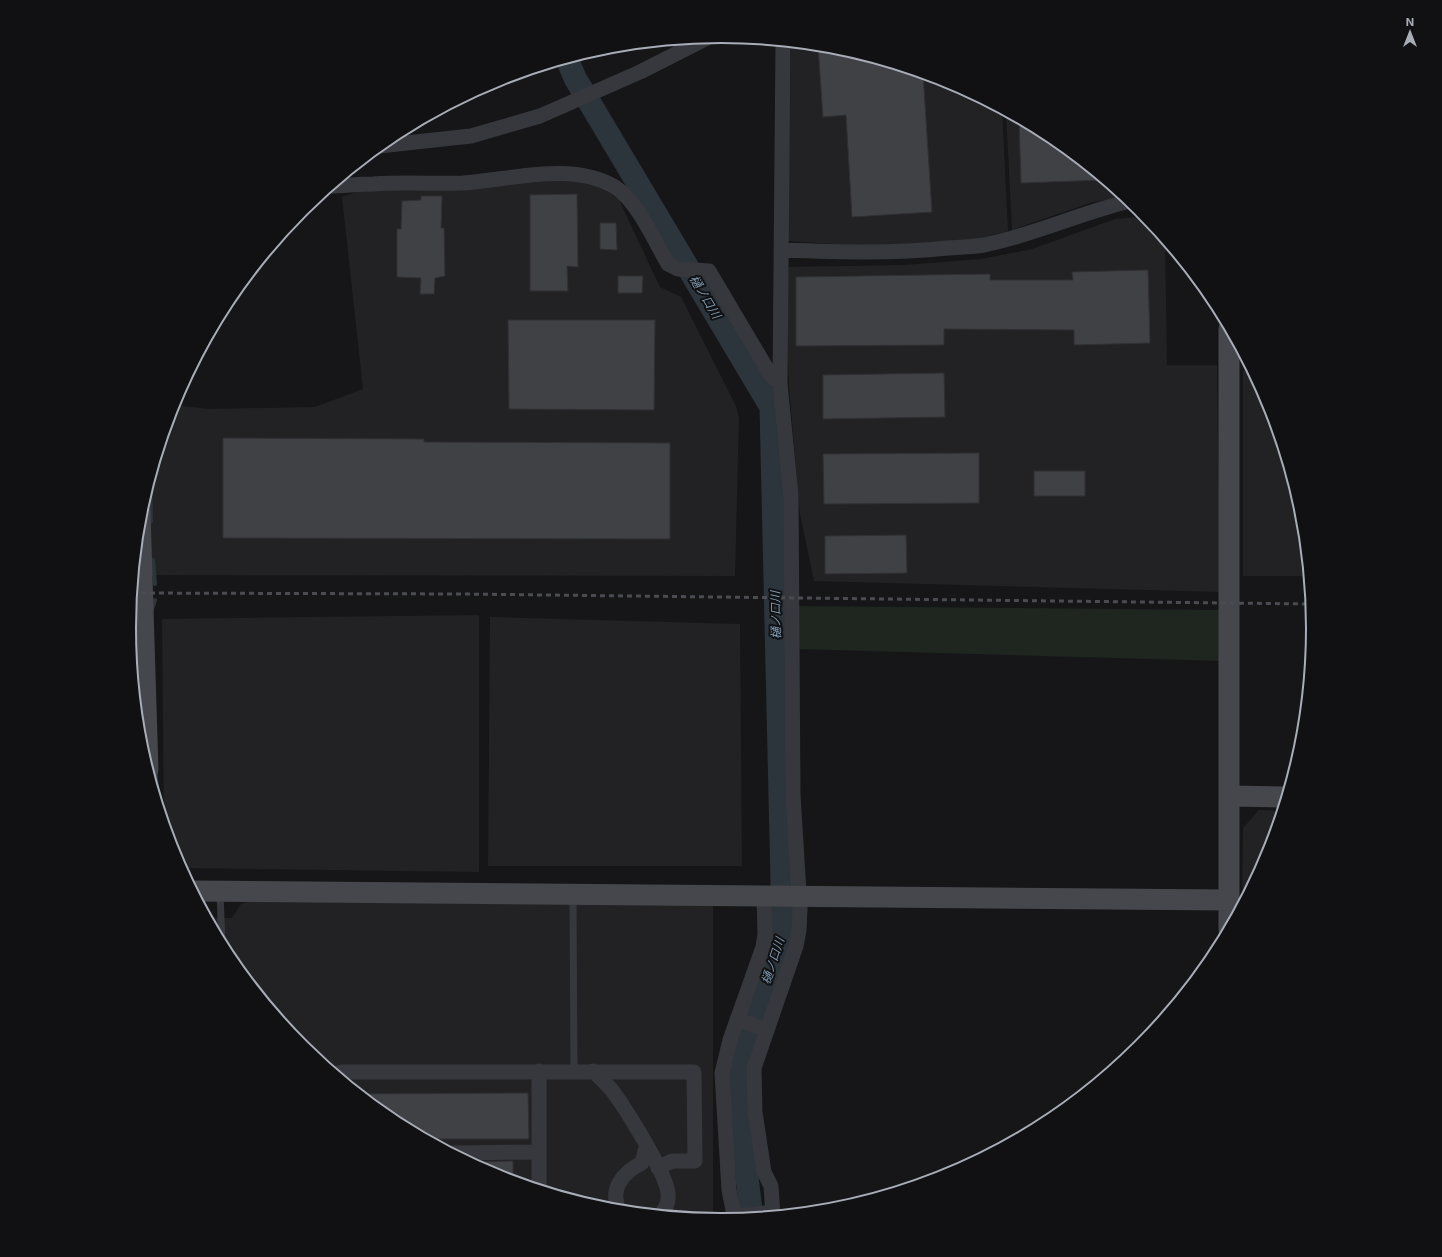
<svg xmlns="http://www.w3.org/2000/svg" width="1442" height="1257" font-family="Inter,'Noto Sans JP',sans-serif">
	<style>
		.built { fill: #222225 }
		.green { fill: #1e261f }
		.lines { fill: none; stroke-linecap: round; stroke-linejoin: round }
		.stream { stroke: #2c353c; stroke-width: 4 }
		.river { stroke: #2c353c; stroke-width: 23 }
		.building { fill: #404145; stroke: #303034 }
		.lane { stroke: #37383d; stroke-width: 7 }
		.street { stroke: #37383d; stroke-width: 15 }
		.secondary { stroke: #45474d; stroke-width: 21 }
		.rail { stroke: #4a4c52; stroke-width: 3; stroke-dasharray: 5 4; stroke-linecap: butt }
		.labels { text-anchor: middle; stroke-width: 4; stroke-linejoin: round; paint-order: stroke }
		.water-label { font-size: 12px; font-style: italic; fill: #7f9bb3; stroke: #111113 }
		.rim { fill: none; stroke: #a8adb8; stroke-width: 2 }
	</style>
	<rect width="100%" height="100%" fill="#161618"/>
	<path class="built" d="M791,43L837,47L948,81L1002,110L1008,231L980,239L937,243L866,246L788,241Z
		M1006,112L1050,136L1125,197L1093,202L1012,230Z
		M565,180L600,185L619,200L660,287L681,297L736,406L739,418L735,576L150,575L148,486L173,405L209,409L315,407L363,389L342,197L362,190Z
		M1146,216L1165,240L1167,365H1217L1220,592L814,581L800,514L789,387L785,267L904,265L981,259L1032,249L1115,219Z
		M1249,365L1268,402L1302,513L1308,576H1243V372Z
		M479,615V872L181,868L174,855L164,824L162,619Z
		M490,617L740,624L742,866H488Z
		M1259,810L1282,811L1268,855L1246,897H1242L1243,828Z
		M254,899L713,901V1220L605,1210L494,1176L392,1121L302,1047L228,957L197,900L205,902L215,918H232L241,904Z"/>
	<path class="green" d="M795,606L1223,610V661L796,649Z"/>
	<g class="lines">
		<path class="stream" d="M150,479L151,521
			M153,560L155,584
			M152,609L155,600
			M156,772L157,799"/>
		<path class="river" d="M567,59L575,78L771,407L783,925L778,952L739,1054L738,1080L740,1121L752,1218"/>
	</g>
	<path class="building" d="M818,46L837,47L923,74L932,212L852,217L846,115L823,117Z
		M1019,119L1050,136L1104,180L1021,183Z
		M577,194L578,267L567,266L568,291H530V195Z
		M421,196H442L441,228H444L445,276L435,278L434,294H420L421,278L397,277V229H401L402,201L421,200Z
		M600,223H616L617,250L600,249Z
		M1148,270L1150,343L1074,345V330L944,329V345L796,346V277L990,274V280H1073L1072,272Z
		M618,276H643L642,293H618Z
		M508,320H655L654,410L509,409Z
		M944,373L945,417L823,419V375Z
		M223,438L424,439V442L670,443V539L223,538Z
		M979,453V503L824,504L823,454Z
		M1034,471H1085V496H1034Z
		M906,535L907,573L825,574V536Z
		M528,1093L529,1139H425L392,1121L358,1094Z
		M513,1161V1182L494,1176L468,1162Z"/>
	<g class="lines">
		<path class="lane" d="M220,893L222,945
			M573,896L574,1072"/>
		<path class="street" d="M379,146L471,136L540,116L640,72L709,37
			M330,186C344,186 358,184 373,184C403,182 433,184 463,183C510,180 572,161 615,187C638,202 654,240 668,264L678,269L709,271L770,374L780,384
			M781,250C837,252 892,254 948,248C960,247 972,247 984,245C1034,235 1080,213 1130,201
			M737,1019L767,1030
			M593,1071C600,1078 608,1085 614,1093C627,1111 666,1173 668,1193C669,1202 666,1209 660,1215
			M334,1074L342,1072H694L695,1161H672L658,1168
			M451,1153L538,1152
			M539,1189V1071
			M620,1211C608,1190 623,1172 642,1163L646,1147
			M773,1216L771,1186L764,1172L755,1112L754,1068L796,946L799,930L800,909L793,795L791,495L780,384L783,42
			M734,1217L773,1212
			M735,1220L729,1190L722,1073L730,1040L763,947L765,934L764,895"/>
		<path class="secondary" d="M140,512L148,770
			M1229,796L1286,797
			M192,891L1229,900
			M1229,930V329"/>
		<path class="rail" d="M132,593L462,594L1311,604"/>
	</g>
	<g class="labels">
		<g class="water-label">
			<text transform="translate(705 297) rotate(59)" y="4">樋ノ口川</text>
			<text transform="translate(776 615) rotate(-91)" y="4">樋ノ口川</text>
			<text transform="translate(773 961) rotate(-72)" y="4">樋ノ口川</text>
		</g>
	</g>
	<path d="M0 0H1442V1257H0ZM136 628a585 585 0 1 1 1170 0a585 585 0 1 1-1170 0Z" fill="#111113" fill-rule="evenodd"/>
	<path class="rim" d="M136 628a585 585 0 1 1 1170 0a585 585 0 1 1-1170 0Z"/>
	<g transform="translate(1410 32)" stroke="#111113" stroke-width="3" paint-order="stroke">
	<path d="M0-3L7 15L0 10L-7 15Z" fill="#a8adb8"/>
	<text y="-6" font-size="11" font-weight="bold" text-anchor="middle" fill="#a8adb8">N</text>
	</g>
</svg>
